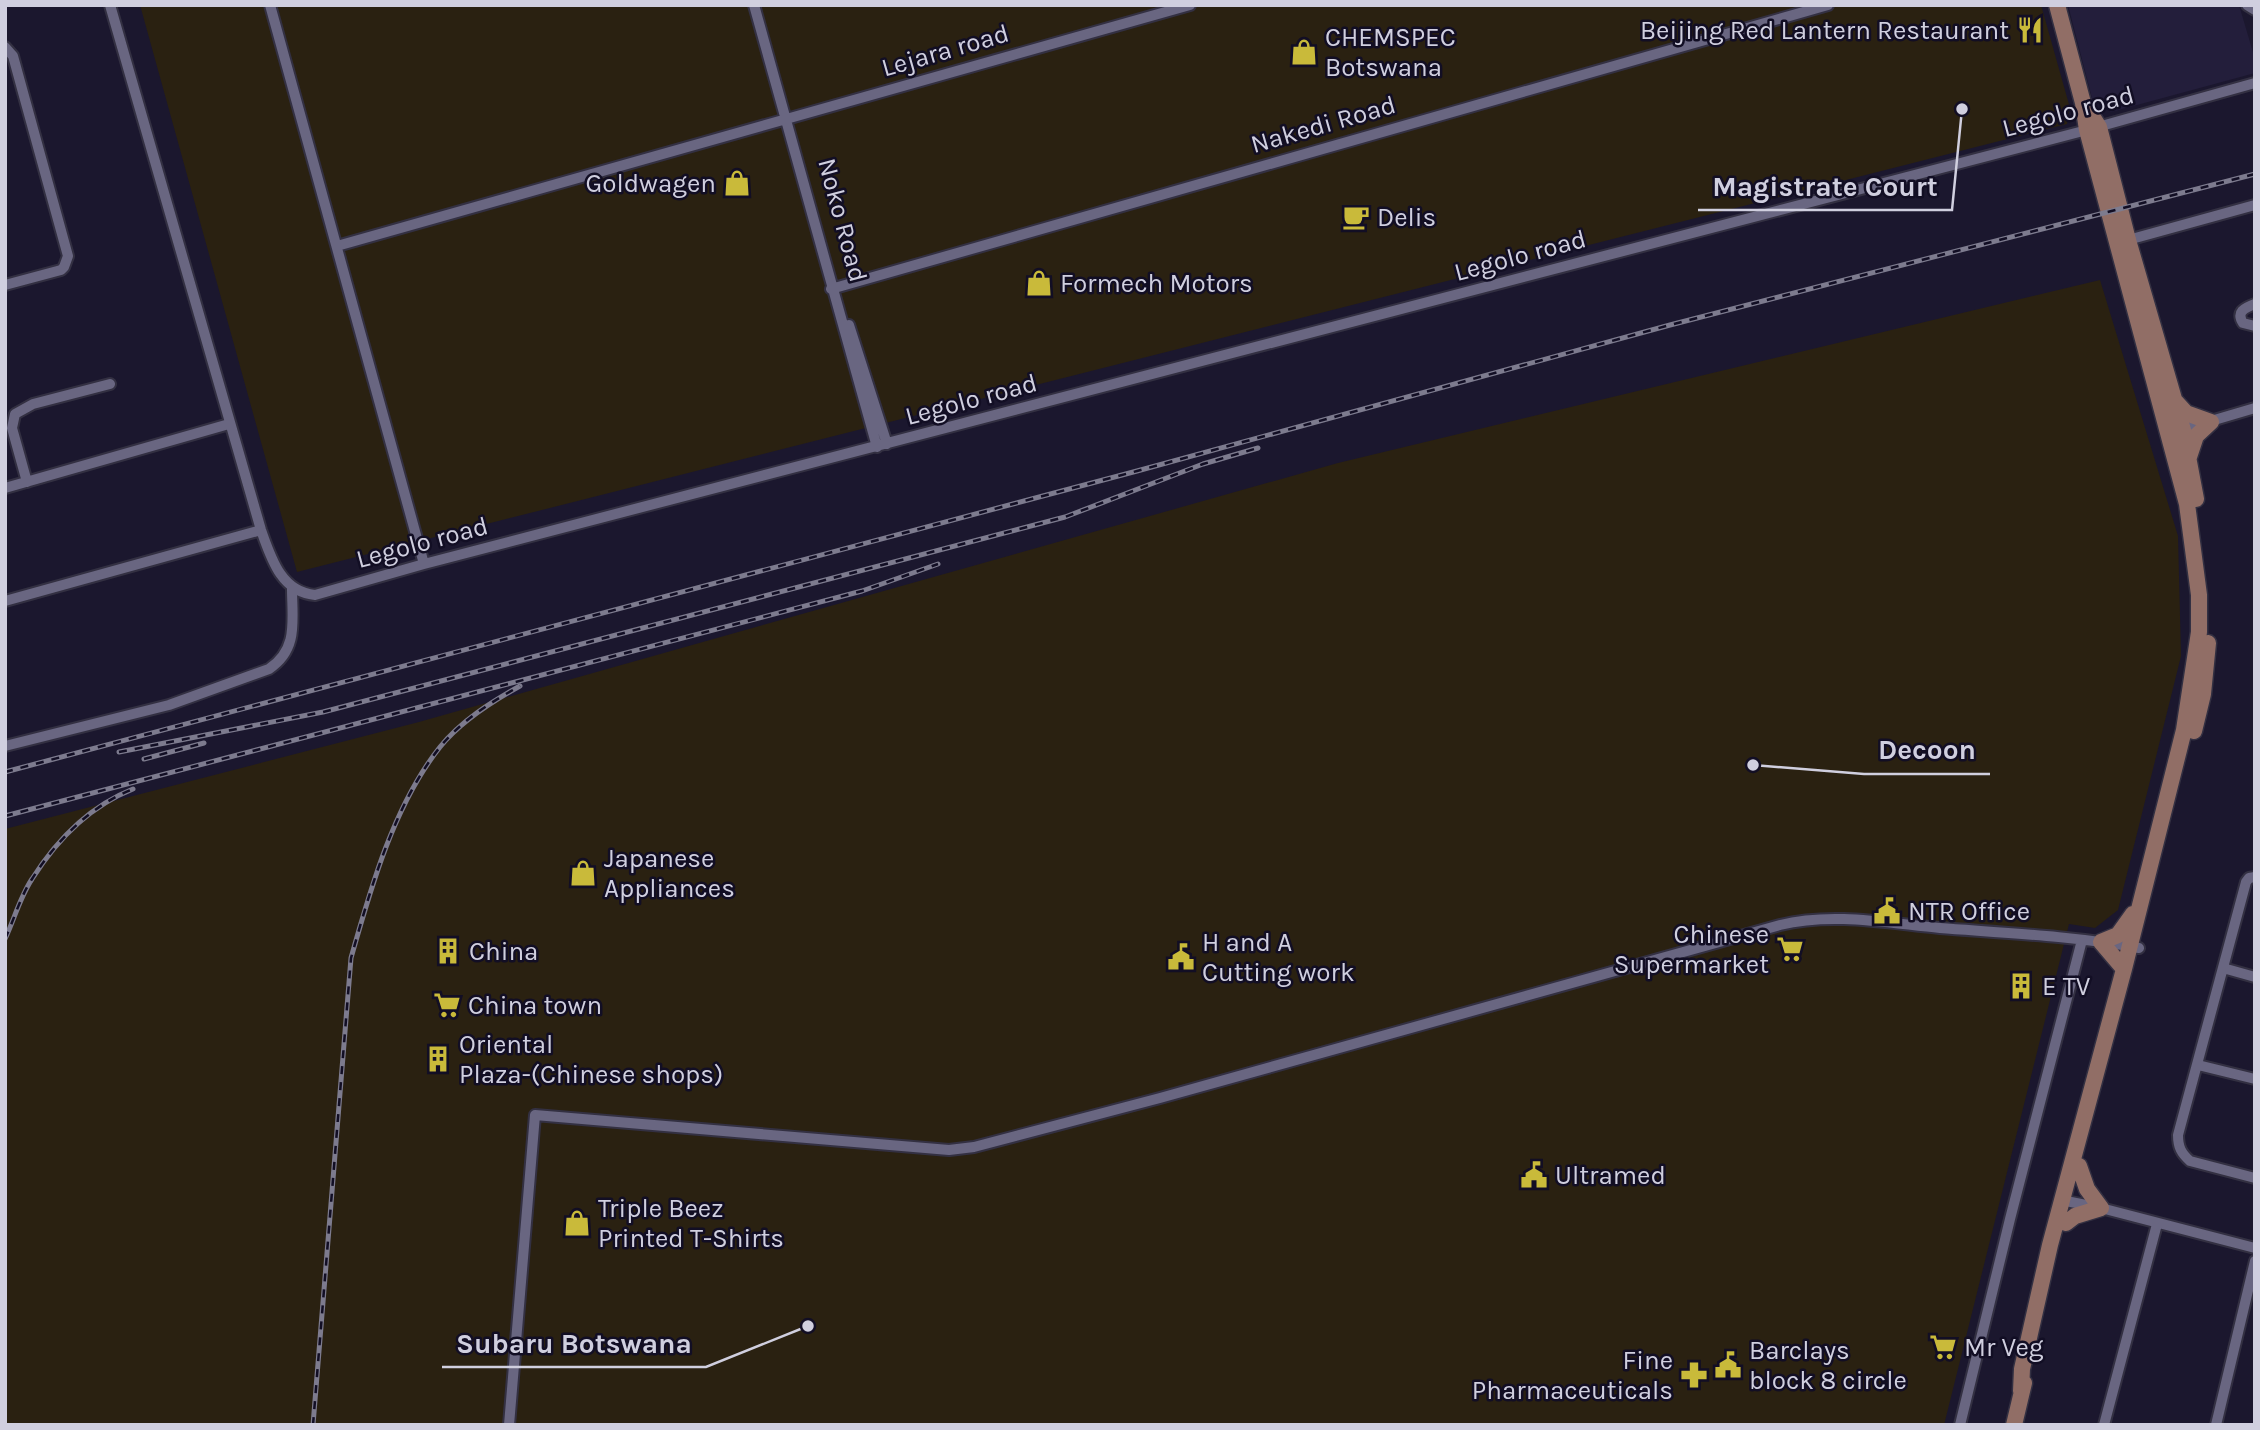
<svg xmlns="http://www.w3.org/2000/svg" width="2260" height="1430" font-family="Karla,sans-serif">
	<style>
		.built { fill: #231e3b }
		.industrial { fill: #2a2111 }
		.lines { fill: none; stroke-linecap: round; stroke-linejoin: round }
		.minor-casing { stroke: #333042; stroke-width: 14 }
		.secondary-casing { stroke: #333042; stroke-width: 19 }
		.minor { stroke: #696681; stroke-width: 10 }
		.secondary { stroke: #916e66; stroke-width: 16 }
		.rail-casing { stroke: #7d7b8e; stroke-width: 5 }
		.rail { stroke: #120e24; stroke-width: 2.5; stroke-dasharray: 8; stroke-linecap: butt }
		.labels { text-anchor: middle; stroke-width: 5; stroke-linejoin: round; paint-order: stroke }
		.poi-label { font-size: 26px; fill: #d0cfdf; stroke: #120e24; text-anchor: start }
		.street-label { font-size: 26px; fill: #d0cfdf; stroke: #120e24 }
		.leader { fill: none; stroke: #d0cfdf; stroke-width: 2.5 }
		.callout-dot { fill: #d0cfdf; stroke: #120e24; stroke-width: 2.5 }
		.callout-label { font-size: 28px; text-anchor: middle; font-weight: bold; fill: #d0cfdf; stroke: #120e24; stroke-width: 5; stroke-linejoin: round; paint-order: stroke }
	</style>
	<rect width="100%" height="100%" fill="#1b172e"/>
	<path class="built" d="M2068,5H2239L2255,59V73L2111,112L2092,98Z"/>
	<path class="industrial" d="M140,5H2041L2070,108L2067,124L297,572Z
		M2100,280L2178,536L2181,656L2118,910L2095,928L2069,924L1944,1425H5V829L419,722L1338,463Z"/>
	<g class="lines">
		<g class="minor-casing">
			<path id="minor" d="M110,5L261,530C271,558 281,592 315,595L424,564L2087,130L2255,83
				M270,5L424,564
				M754,5L877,447
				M2247,5L2255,10
				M5,47L13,56L68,256L64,267L61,270L5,285
				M2128,240L2255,205
				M337,246L1190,5
				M831,289L1828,5
				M2255,304C2244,308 2236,312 2243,323L2255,326
				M849,325L887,444
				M2177,431L2255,408
				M27,482L12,428L15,414L33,404L110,384
				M5,488L229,424
				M5,601L261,530
				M5,746L169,705L269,669C299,649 292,620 292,588
				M2255,877L2249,878L2246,882L2178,1135C2178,1147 2181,1153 2190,1161L2255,1178
				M2223,968L2255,977
				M2198,1065L2255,1079
				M2061,1200L2101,1208L2255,1248
				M509,1425L535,1115L949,1150L974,1147L1160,1098L1780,925C1832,912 1887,923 1940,928C2006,933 2074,936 2139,948
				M1960,1425L2010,1219L2082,940
				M2104,1425L2157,1224
				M2216,1425L2255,1261"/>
		</g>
		<g class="secondary-casing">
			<path id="secondary" d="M2085,105L2099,127L2128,240L2183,430L2196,499
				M2175,401L2186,413L2211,422
				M2189,457L2196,436L2211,422
				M2194,731L2203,694L2208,643
				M2124,969L2101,942L2118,935L2133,914
				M2066,1223L2075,1216L2101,1208L2087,1189L2079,1166
				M2021,1391L2022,1369L2050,1245L2124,969L2184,730L2199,632V595L2187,504L2087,130L2083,103L2057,5
				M2014,1425L2024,1383"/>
		</g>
		<use href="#minor" class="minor"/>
		<use href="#secondary" class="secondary"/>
		<g class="rail-casing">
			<path id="rail" d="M119,752L323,712L1065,517L1203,464L1258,448
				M144,759L204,743
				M5,772L1137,471L1670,325L2255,174
				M5,816L862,591L938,564
				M5,939C14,920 20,897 32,879C56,841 90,806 133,789
				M313,1425L351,958C371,887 394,805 440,747C461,721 491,702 520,686"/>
		</g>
		<use href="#rail" class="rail"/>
	</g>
	<defs>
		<g id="restaurant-bare" transform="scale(2.1)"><path d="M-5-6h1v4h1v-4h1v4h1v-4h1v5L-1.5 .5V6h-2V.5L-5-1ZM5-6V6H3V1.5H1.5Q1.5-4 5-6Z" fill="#c9ba3a" stroke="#120e24" stroke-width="2.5" paint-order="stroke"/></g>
		<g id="shop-bare" transform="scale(2.1)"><path d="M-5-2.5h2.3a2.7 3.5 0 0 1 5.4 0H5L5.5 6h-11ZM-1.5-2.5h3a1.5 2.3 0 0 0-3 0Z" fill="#c9ba3a" stroke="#120e24" stroke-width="2.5" paint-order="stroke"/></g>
		<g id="cafe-bare" transform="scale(2.1)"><path d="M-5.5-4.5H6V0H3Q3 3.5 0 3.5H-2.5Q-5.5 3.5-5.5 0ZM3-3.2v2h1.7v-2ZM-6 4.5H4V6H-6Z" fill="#c9ba3a" stroke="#120e24" stroke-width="2.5" paint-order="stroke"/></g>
		<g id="civic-bare" transform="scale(2.1)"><path d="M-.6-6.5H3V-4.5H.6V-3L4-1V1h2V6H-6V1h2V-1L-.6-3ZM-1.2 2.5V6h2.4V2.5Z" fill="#c9ba3a" stroke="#120e24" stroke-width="2.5" paint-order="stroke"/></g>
		<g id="supermarket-bare" transform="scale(2.1)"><path d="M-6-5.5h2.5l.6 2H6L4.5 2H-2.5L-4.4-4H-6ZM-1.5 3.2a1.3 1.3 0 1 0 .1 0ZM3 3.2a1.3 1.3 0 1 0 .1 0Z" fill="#c9ba3a" stroke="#120e24" stroke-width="2.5" paint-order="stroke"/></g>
		<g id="building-bare" transform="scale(2.1)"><path d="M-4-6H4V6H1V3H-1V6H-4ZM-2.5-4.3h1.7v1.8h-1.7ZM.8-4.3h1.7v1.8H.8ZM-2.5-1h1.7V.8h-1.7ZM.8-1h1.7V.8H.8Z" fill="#c9ba3a" stroke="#120e24" stroke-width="2.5" paint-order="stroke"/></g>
		<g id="pharmacy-bare" transform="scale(2.1)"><path d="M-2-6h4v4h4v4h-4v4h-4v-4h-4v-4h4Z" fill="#c9ba3a" stroke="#120e24" stroke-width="2.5" paint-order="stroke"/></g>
	</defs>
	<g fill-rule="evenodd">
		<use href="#restaurant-bare" x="2030" y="30"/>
		<use href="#shop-bare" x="1304" y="52"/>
		<use href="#shop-bare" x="737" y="183"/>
		<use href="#cafe-bare" x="1356" y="217"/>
		<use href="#shop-bare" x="1039" y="283"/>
		<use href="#shop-bare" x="583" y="873"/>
		<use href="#civic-bare" x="1887" y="911"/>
		<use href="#supermarket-bare" x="1790" y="949"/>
		<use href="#building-bare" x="448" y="951"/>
		<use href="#civic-bare" x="1181" y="957"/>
		<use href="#building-bare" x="2021" y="986"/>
		<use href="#supermarket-bare" x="447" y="1005"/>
		<use href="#building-bare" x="438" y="1059"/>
		<use href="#civic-bare" x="1534" y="1175"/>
		<use href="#shop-bare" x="577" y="1223"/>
		<use href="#supermarket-bare" x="1943" y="1347"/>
		<use href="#civic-bare" x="1728" y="1365"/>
		<use href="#pharmacy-bare" x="1694" y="1375"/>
	</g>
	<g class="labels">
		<g class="poi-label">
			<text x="2009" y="39" text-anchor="end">Beijing Red Lantern Restaurant</text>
			<text x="1325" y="46">CHEMSPEC<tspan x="1325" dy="30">Botswana</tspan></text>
			<text x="716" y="192" text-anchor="end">Goldwagen</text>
			<text x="1377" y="226">Delis</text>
			<text x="1060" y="292">Formech Motors</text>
			<text x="604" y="867">Japanese<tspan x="604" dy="30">Appliances</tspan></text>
			<text x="1908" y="920">NTR Office</text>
			<text x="1769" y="943" text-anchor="end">Chinese<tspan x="1769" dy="30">Supermarket</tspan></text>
			<text x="1202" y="951">H and A<tspan x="1202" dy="30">Cutting work</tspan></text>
			<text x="469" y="960">China</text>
			<text x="2042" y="995">E TV</text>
			<text x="468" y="1014">China town</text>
			<text x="459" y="1053">Oriental<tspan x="459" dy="30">Plaza-(Chinese shops)</tspan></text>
			<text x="1555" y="1184">Ultramed</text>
			<text x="598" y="1217">Triple Beez<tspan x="598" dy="30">Printed T-Shirts</tspan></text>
			<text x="1964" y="1356">Mr Veg</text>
			<text x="1749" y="1359">Barclays<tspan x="1749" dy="30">block 8 circle</tspan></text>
			<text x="1673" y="1369" text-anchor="end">Fine<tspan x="1673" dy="30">Pharmaceuticals</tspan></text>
		</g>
		<g class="street-label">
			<text transform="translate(945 50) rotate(-16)" y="9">Lejara road</text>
			<text transform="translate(2068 111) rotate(-15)" y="9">Legolo road</text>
			<text transform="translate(1323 124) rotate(-16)" y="9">Nakedi Road</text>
			<text transform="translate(843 220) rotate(75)" y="9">Noko Road</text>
			<text transform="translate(1520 255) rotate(-15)" y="9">Legolo road</text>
			<text transform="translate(971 399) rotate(-15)" y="9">Legolo road</text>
			<text transform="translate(422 542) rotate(-15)" y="9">Legolo road</text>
		</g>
	</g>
	<path class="leader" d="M1962 109L1952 210H1698M1753 765L1864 774H1990M808 1326L706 1367H442"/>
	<g class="callout-dot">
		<circle cx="1962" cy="109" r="7"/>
		<circle cx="1753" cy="765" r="7"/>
		<circle cx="808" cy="1326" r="7"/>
	</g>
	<g class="callout-label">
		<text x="1825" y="196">Magistrate Court</text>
		<text x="1927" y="759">Decoon</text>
		<text x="574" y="1353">Subaru Botswana</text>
	</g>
	<rect width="2260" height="1430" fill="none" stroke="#d0cfdf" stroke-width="14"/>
</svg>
